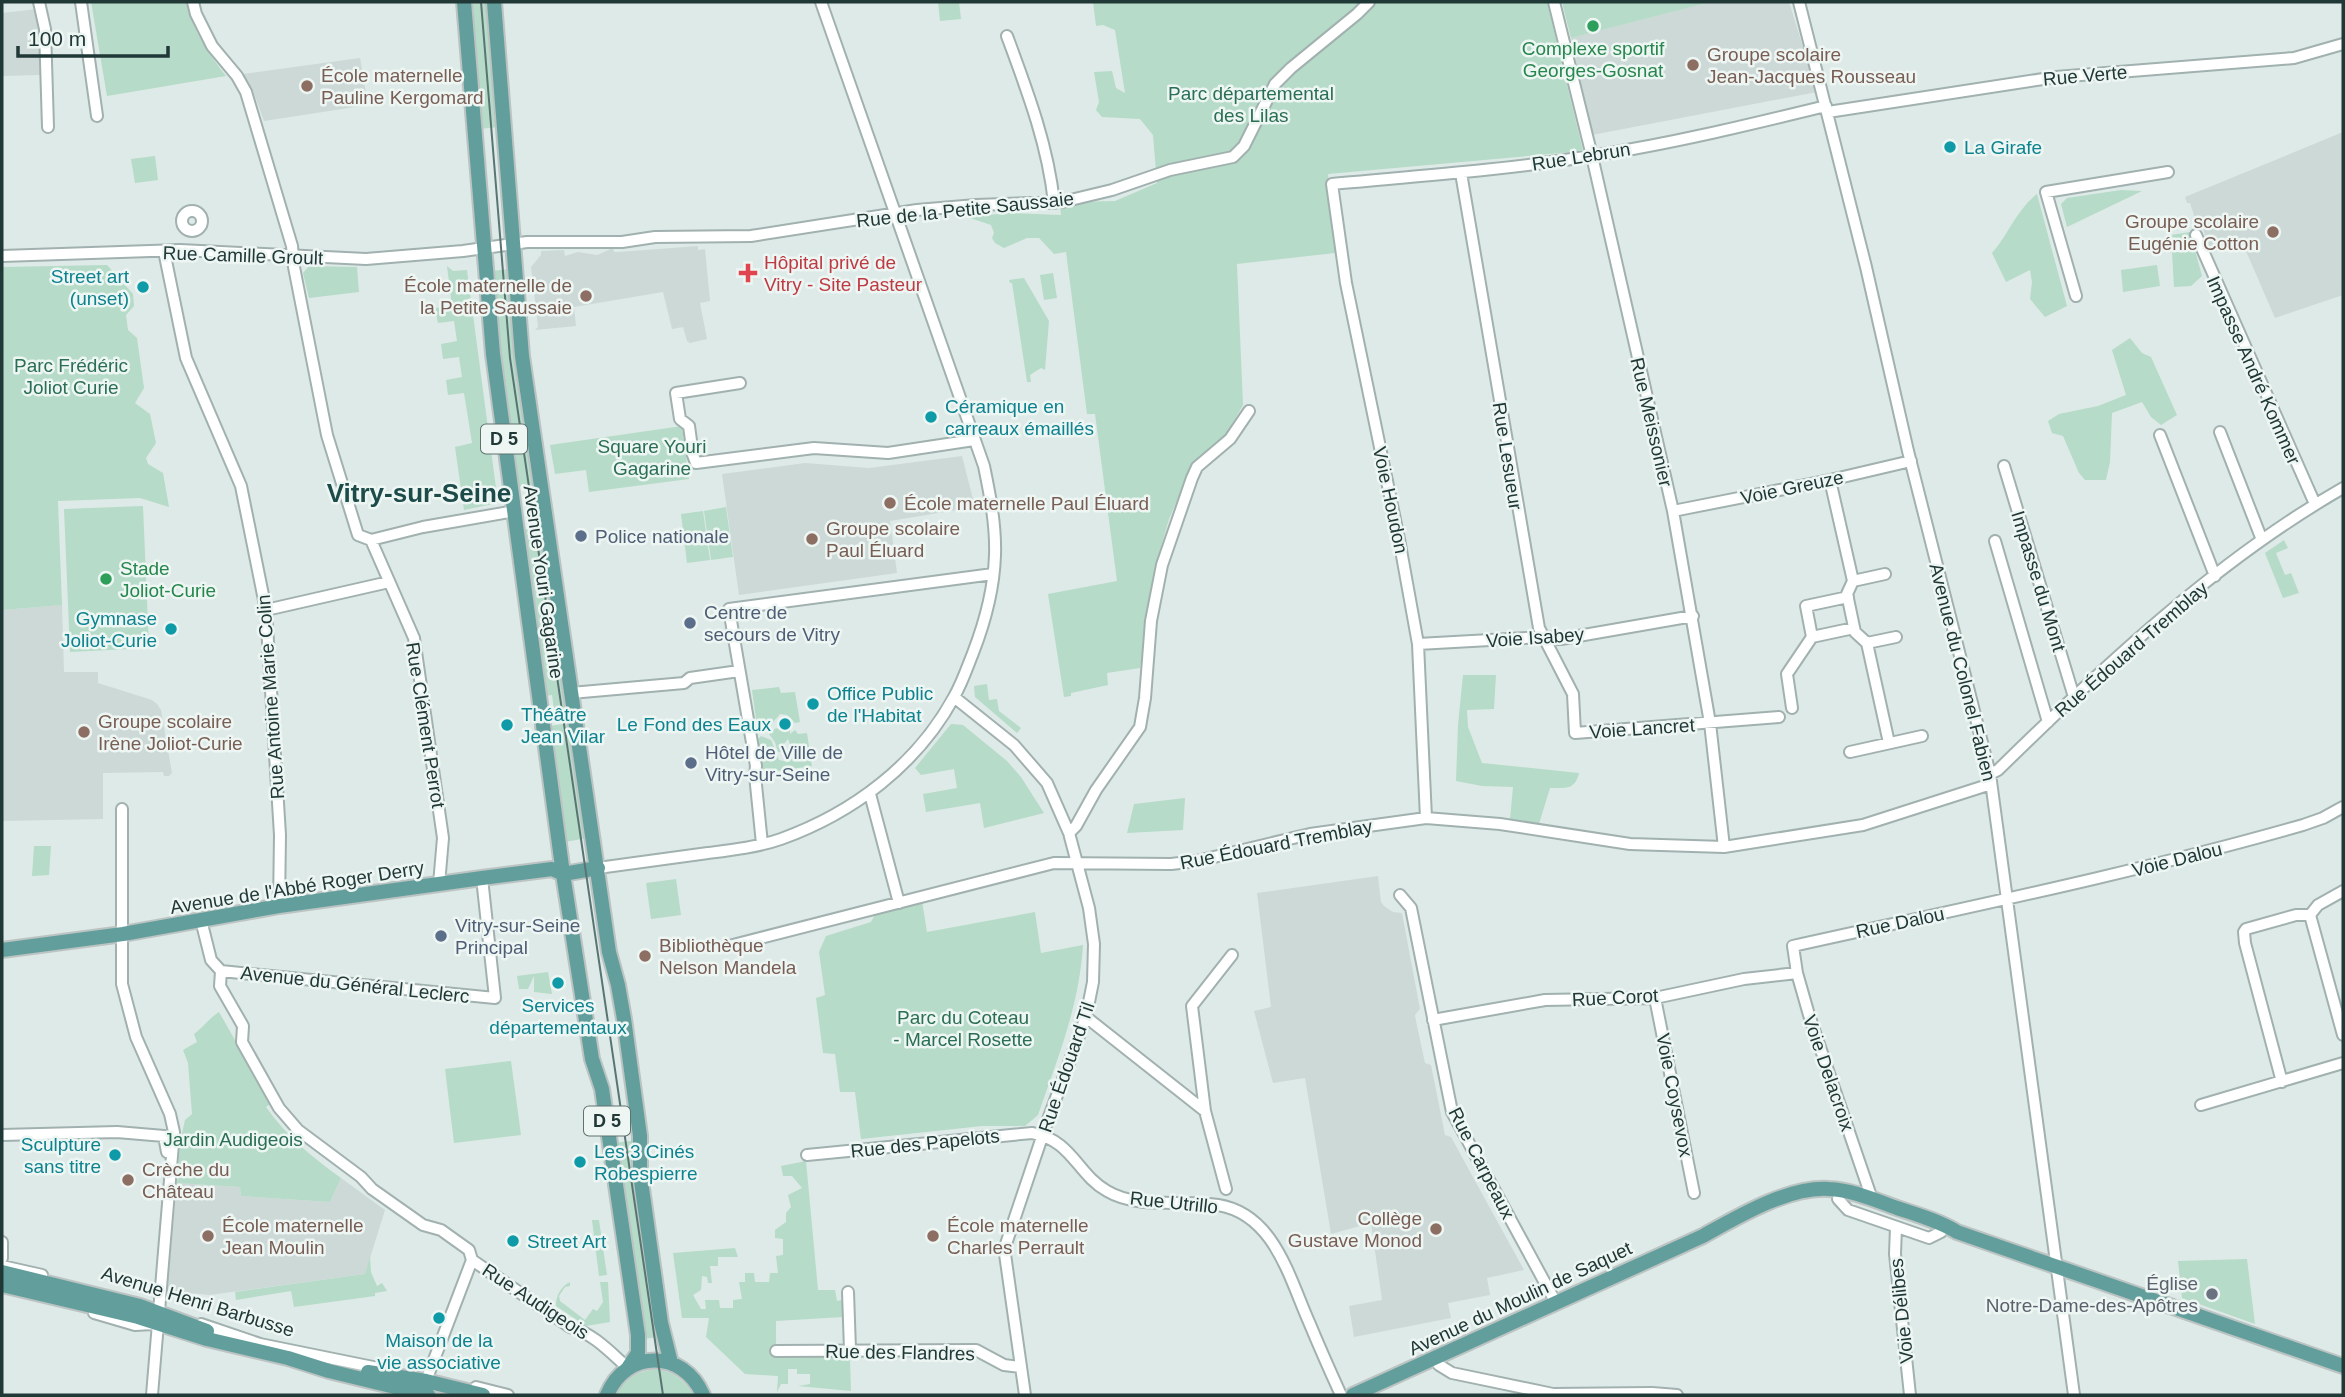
<svg xmlns="http://www.w3.org/2000/svg" width="2345" height="1397" font-family="Helvetica,sans-serif">
	<style>
		.built { fill: #ccd9d6 }
		.green { fill: #b6dbc8 }
		.lines { fill: none; stroke-linecap: round; stroke-linejoin: round }
		.minor-casing { stroke: #a1b1af; stroke-width: 14 }
		.major-casing { stroke: #bcc4c3; stroke-width: 18 }
		.minor { stroke: #fff; stroke-width: 10 }
		.major { stroke: #629f9c; stroke-width: 14 }
		.tram { stroke: #597573; stroke-width: 2 }
		.leisure-dot { fill: #2e9e5b; stroke: #eef6f4; stroke-width: 2.5 }
		.education-dot { fill: #8d6e63; stroke: #eef6f4; stroke-width: 2.5 }
		.culture-dot { fill: #0f9aa8; stroke: #eef6f4; stroke-width: 2.5 }
		.health-dot { fill: #e0444e; stroke: #eef6f4; stroke-width: 2.5 }
		.service-dot { fill: #5c6f8a; stroke: #eef6f4; stroke-width: 2.5 }
		.worship-dot { fill: #6b7280; stroke: #eef6f4; stroke-width: 2.5 }
		.labels { text-anchor: middle; stroke-width: 5; stroke-linejoin: round; paint-order: stroke }
		.shield { fill: #eef6f4; stroke: #5e7270; stroke-width: 2 }
		.shield-label { font-size: 18px; font-weight: bold; fill: #203937 }
		.leisure-label { font-size: 19px; fill: #27864d; stroke: #eef6f4 }
		.education-label { font-size: 19px; fill: #785e54; stroke: #eef6f4; text-anchor: start }
		.street-label { font-size: 19px; fill: #203937; stroke: #eef6f4 }
		.park-label { font-size: 19px; fill: #2a6f53; stroke: #eef6f4 }
		.culture-label { font-size: 19px; fill: #0d838f; stroke: #eef6f4; text-anchor: start }
		.health-label { font-size: 19px; fill: #be3a42; stroke: #eef6f4; text-anchor: start }
		.service-label { font-size: 19px; fill: #4e5e75; stroke: #eef6f4; text-anchor: start }
		.worship-label { font-size: 19px; fill: #5b616d; stroke: #eef6f4; text-anchor: end }
		.district-label { font-size: 26px; font-weight: bold; fill: #1c4b49; stroke: #eef6f4 }
	</style>
	<rect width="100%" height="100%" fill="#deeae7"/>
	<path class="built" d="M1711,2H1789L1817,92L1592,135L1571,38Z
		M37,9L40,75L2,76V13Z
		M360,58L368,105L264,121L253,91L243,74Z
		M2343,132V295L2275,318L2242,242L2209,253L2202,223L2197,224L2190,203H2187L2185,197Z
		M698,246V250L705,249L710,301L700,303L707,339L690,343L687,341L683,327L672,329L663,292L574,307L576,326L535,330L538,327L531,267L541,255V251L564,250L565,256L578,252L597,255L613,248L614,252H618Z
		M962,456L975,507L890,521L897,573L739,595L722,474L805,463L869,468Z
		M62,605L64,672H98V683L152,700L157,704L161,710L172,773L169,776H164L163,772L103,773V819L2,821V610Z
		M1378,876L1381,902L1384,906L1393,912L1402,913L1420,1009L1415,1015L1416,1021L1425,1063L1431,1065L1445,1135L1451,1137L1524,1270L1487,1278L1490,1295L1448,1303L1451,1318L1354,1337L1349,1306L1382,1300L1371,1223L1331,1234L1305,1078L1273,1083L1254,1011L1271,1007L1257,893Z
		M341,1178L385,1210L365,1274L210,1295L167,1291L177,1183L240,1187L241,1196L330,1202Z"/>
	<path class="green" d="M91,2H186C193,31 208,53 226,76L107,96Z
		M468,2H489L499,127L479,129Z
		M938,2H959L961,19L940,21Z
		M1093,2H1547L1583,151L1328,174L1338,247L1335,253L1237,264L1243,405L1226,435L1194,462L1169,519L1157,561L1140,668L1107,673L1108,685L1071,693V696L1064,697L1048,594L1117,581L1095,414H1087L1066,252L1054,254L1039,238H1027L1004,248L995,243L992,238L994,233L991,225L967,217L1009,213L1061,215L1060,205L1073,202L1115,201L1157,183L1153,135L1140,119L1102,117L1096,110L1099,102L1094,72L1112,71L1116,88L1125,93L1115,30L1103,25L1096,26Z
		M1562,2H1711L1571,38Z
		M155,156L158,180L135,183L131,159Z
		M2121,190L2142,191L2067,227L2061,204L2067,198Z
		M2037,194L2067,306L2045,317L2030,299L2032,282L2030,270L2006,282L1992,253C2008,235 2017,209 2037,194Z
		M2190,232L2202,276L2191,286L2174,287L2171,235Z
		M107,265L133,294L134,306L126,315L128,330L137,338L144,388L135,403L150,414L156,443L146,458L148,464L163,473L169,507L140,498L58,501L62,605L2,610V267Z
		M2157,265L2160,286L2123,292L2121,270Z
		M309,266L357,267L359,292L309,298L303,273Z
		M447,266L453,271L467,270L498,503L464,510L455,447L472,443L464,393L448,395L446,380L462,377L459,357L443,359L441,344L457,341L454,321L438,323L435,308L452,306Z
		M510,269L536,485L516,487L499,365L491,271Z
		M1053,273L1057,298L1044,300L1040,275Z
		M1024,278L1049,321L1045,370L1041,368L1030,375L1031,382H1027L1012,283H1010L1009,280Z
		M2130,338L2142,353L2151,357L2177,415L2161,425L2151,417L2142,402L2112,413L2110,462L2106,480H2085L2079,473L2063,436L2052,433L2048,421L2059,414L2098,406L2126,395L2112,350Z
		M682,426L689,479L589,492L586,470L555,474L550,445Z
		M143,506L149,648L70,652L64,509Z
		M726,507L733,557L711,560L704,511Z
		M703,511L710,560L687,563L681,514Z
		M541,527L569,715L555,717L552,695L544,696L522,530Z
		M2284,540L2288,548L2276,553L2285,575L2291,573L2299,593L2283,598L2265,553Z
		M1463,675H1496L1494,709L1467,710L1468,727L1482,763L1579,773C1575,790 1566,788 1550,788L1539,824L1510,819L1513,787L1482,786L1456,781L1458,725Z
		M987,684L989,700L997,699L999,711L1021,728L1017,733L975,697L974,686Z
		M779,687L781,693L795,692L800,722L795,723L787,715L780,714L769,727H761L756,719L752,690Z
		M570,723L587,838L565,842L549,726Z
		M951,724L963,725L1007,761L1021,777L1044,813L984,828L980,803L926,812L923,794L957,788L954,769L921,775L915,768Z
		M776,728L785,732L790,729V734L795,730L798,734L807,733L812,766L763,773L758,739L761,736L771,740L779,760L788,762L793,758V751L788,739L782,746L781,752H778L775,742L769,734Z
		M1185,798L1183,830L1127,833L1134,804Z
		M34,846H51L49,875L32,876Z
		M676,879L681,915L651,919L646,883Z
		M922,901L927,932L1035,912L1041,953L1083,945C1079,1007 1058,1057 1038,1115L1025,1126H982L861,1139L855,1092H840L835,1054L823,1053L816,998L825,995L819,952L826,936L871,922L877,911Z
		M548,972L552,994L534,992V976L528,989H519L517,976Z
		M219,1012L271,1103L266,1107C287,1137 312,1157 341,1178L330,1202L241,1196L240,1187L177,1183L180,1143L185,1120L192,1114L188,1063L183,1050L197,1042L194,1034C204,1027 208,1019 219,1012Z
		M511,1061L521,1135L454,1143L445,1069Z
		M637,1140L660,1337L642,1339L614,1143Z
		M806,1161L818,1290H835L837,1301L842,1300L843,1317L776,1321V1356L847,1357L850,1359L851,1391L798,1386L810,1384V1374H797V1369H788V1384H781L777,1392L778,1376L745,1374L706,1337L709,1318H682L673,1253L735,1248L738,1257H718V1266H710L712,1283H708L707,1277L702,1276L701,1290L693,1295L701,1309H706L705,1300H719L720,1308H733V1300L742,1299L739,1282H745V1273H754L755,1282H769L770,1273H778L776,1256L783,1255V1239L775,1238V1230L786,1222V1213L791,1207L788,1195L802,1188L792,1176H783L781,1166Z
		M592,1220H599L607,1275L599,1276Z
		M370,1257L371,1272L377,1286L382,1283L387,1291L375,1293V1296L294,1307L291,1291L236,1300L235,1292L365,1274Z
		M2247,1259L2255,1324L2182,1298L2178,1261Z
		M570,1282V1286L565,1287L559,1296L560,1301L585,1320L593,1309L597,1311L603,1302L600,1282H608L610,1322L586,1326L556,1306C556,1296 560,1287 570,1282Z
		M657,1369C673,1372 685,1380 693,1395H616C625,1378 638,1371 657,1369Z"/>
	<g class="lines">
		<g class="minor-casing">
			<path id="minor" d="M39,2L45,29L48,127
				M81,2L97,116
				M193,2L196,14L212,46L237,76L246,92L292,246L294,267L327,435L358,535L371,540L414,638L443,838L439,884
				M1554,2L1592,156L1673,511L1710,723L1724,847
				M1799,2L1866,267L1908,451L1990,774L2074,1395
				M1007,36C1027,90 1048,145 1054,203
				M1828,112L2056,77L2294,58L2343,44
				M1461,173L1539,628L1573,694L1575,733L1779,717
				M182 221a10 10 0 1 1 20 0a10 10 0 1 1-20 0Z
				M2196,235L2315,504
				M164,251L186,358L241,486L266,610L280,835L279,906
				M2,256L180,250L366,259L463,251L527,242H622L655,237L751,236L917,210L976,205L1062,202L1112,190L1170,170L1233,157L1244,146L1275,84L1291,68L1357,14L1369,2
				M2076,296L2046,192L2168,172
				M740,383L676,393L680,419L689,426L693,455L696,463L814,448L888,453L974,440
				M2220,432L2262,540
				M2160,435L2215,576
				M2004,466L2074,697
				M1830,480L1853,581L1847,594L1855,632L1867,643L1889,743
				M1673,511L1830,480L1911,461
				M371,540L423,527L515,511
				M1995,541L2048,722
				M1853,581L1885,574
				M1848,597L1806,606L1812,637L1854,628
				M266,610L389,582
				M1867,643L1896,637
				M1418,644L1544,637L1561,639L1693,616
				M571,693L684,683L690,678L739,671
				M954,697L1014,745L1047,783L1069,833L1089,908L1094,944L1093,982L1086,1017L1046,1125L1006,1244L1005,1254L1025,1395
				M1792,708L1787,674L1812,637
				M1850,752L1922,736
				M1990,774L1998,770C2102,668 2217,560 2343,488
				M870,794L899,903
				M122,809V984L136,1037L170,1114L174,1132L152,1395
				M1426,818L1418,644L1399,539L1346,283L1332,184C1418,176 1505,170 1591,156C1670,144 1748,125 1826,106
				M1069,833L1076,826L1096,790L1140,727L1145,698L1151,621L1162,565L1192,478L1197,467L1230,439L1249,411
				M762,844L755,775L756,766L729,609L993,574
				M598,868C634,863 671,858 708,853C732,850 758,847 781,839C853,813 917,765 954,697C962,683 967,668 973,653C985,622 994,588 995,555C996,525 990,495 984,466L821,2
				M1400,895L1411,908L1452,1112L1556,1303
				M2310,915L2343,1035
				M2310,915L2318,905L2343,891
				M201,920L211,960L221,971L220,986L243,1026L242,1042L279,1108L298,1130L361,1177L372,1189L423,1225L441,1230L469,1250L472,1260L570,1327C594,1334 610,1352 628,1368
				M729,946L1054,863L1171,864L1197,861L1310,834L1426,818L1500,824L1630,844L1724,847L1863,825L1991,784
				M221,971L495,998L482,878
				M1655,998L1694,1193
				M1086,1017L1205,1111
				M1433,1020L1545,1000L1655,998L1744,979L1797,973
				M2282,1082L2245,943L2244,932L2246,929L2296,915H2310
				M2201,1105L2343,1063
				M2,1135L117,1132L164,1136L167,1152
				M807,1155L1032,1133C1072,1140 1077,1174 1107,1191C1139,1210 1183,1199 1218,1205C1274,1214 1289,1277 1309,1322C1319,1346 1330,1371 1341,1395
				M1226,1189L1205,1111L1192,1006L1232,955
				M1838,1199L1848,1210L1929,1238L1941,1232
				M1872,1199L1809,1015L1797,973L1793,946C1964,908 2135,873 2303,825L2323,818L2343,807
				M1896,1227L1895,1254L1910,1395
				M2,1242V1258
				M2,1266L42,1275
				M848,1292L850,1350
				M94,1313L135,1325L153,1324
				M201,1324L260,1344L378,1368
				M776,1351L976,1350L1004,1365L1020,1367
				M1434,1358L1439,1365L1452,1373L1553,1394L1652,1393L1677,1395
				M424,1386L472,1260
				M476,1387L508,1395"/>
		</g>
		<g class="major-casing">
			<path id="major" d="M464,2L493,354L563,874L592,1059L602,1089L638,1335V1353L628,1368
				M494,2L522,356L609,952L618,985L624,1019L640,1136V1174L661,1323L671,1363
				M2,950L123,934L279,906L482,878L552,869L563,874L598,868
				M2,1272L140,1306L207,1331
				M2,1285L138,1317L207,1339L288,1358L329,1371L428,1395
				M368,1372L426,1381L483,1395
				M607,1395C626,1349 683,1349 703,1395
				M1353,1395L1703,1236C1737,1217 1789,1186 1829,1189C1852,1190 1875,1200 1897,1208C1918,1215 1939,1221 1957,1232L2343,1366"/>
		</g>
		<use href="#minor" class="minor"/>
		<use href="#major" class="major"/>
		<path class="tram" d="M481,2L510,358L663,1395"/>
	</g>
	<g class="leisure-dot">
		<circle cx="1593" cy="26" r="7"/>
		<circle cx="106" cy="579" r="7"/>
	</g>
	<g class="education-dot">
		<circle cx="1693" cy="65" r="7"/>
		<circle cx="307" cy="86" r="7"/>
		<circle cx="2273" cy="232" r="7"/>
		<circle cx="586" cy="296" r="7"/>
		<circle cx="890" cy="503" r="7"/>
		<circle cx="812" cy="539" r="7"/>
		<circle cx="84" cy="732" r="7"/>
		<circle cx="645" cy="956" r="7"/>
		<circle cx="128" cy="1180" r="7"/>
		<circle cx="1436" cy="1229" r="7"/>
		<circle cx="208" cy="1236" r="7"/>
		<circle cx="933" cy="1236" r="7"/>
	</g>
	<g class="culture-dot">
		<circle cx="1950" cy="147" r="7"/>
		<circle cx="143" cy="287" r="7"/>
		<circle cx="931" cy="417" r="7"/>
		<circle cx="171" cy="629" r="7"/>
		<circle cx="813" cy="704" r="7"/>
		<circle cx="785" cy="724" r="7"/>
		<circle cx="507" cy="725" r="7"/>
		<circle cx="558" cy="983" r="7"/>
		<circle cx="115" cy="1155" r="7"/>
		<circle cx="580" cy="1162" r="7"/>
		<circle cx="513" cy="1241" r="7"/>
		<circle cx="439" cy="1318" r="7"/>
	</g>
	<path class="health-dot" d="M744.5 262.5h7v7h7v7h-7v7h-7v-7h-7v-7h7z"/>
	<g class="service-dot">
		<circle cx="581" cy="536" r="7"/>
		<circle cx="690" cy="623" r="7"/>
		<circle cx="691" cy="763" r="7"/>
		<circle cx="441" cy="936" r="7"/>
	</g>
	<circle class="worship-dot" cx="2212" cy="1294" r="7"/>
	<g class="labels">
		<g class="shield">
			<rect x="481" y="424.5" width="46" height="29" rx="5"/>
			<rect x="584" y="1106.5" width="46" height="29" rx="5"/>
		</g>
		<g class="shield-label">
			<text x="504" y="445">D 5</text>
			<text x="607" y="1127">D 5</text>
		</g>
		<g class="leisure-label">
			<text x="1593" y="55">Complexe sportif<tspan x="1593" dy="22">Georges-Gosnat</tspan></text>
			<text x="120" y="575" text-anchor="start">Stade<tspan x="120" dy="22">Joliot-Curie</tspan></text>
		</g>
		<g class="education-label">
			<text x="1707" y="61">Groupe scolaire<tspan x="1707" dy="22">Jean-Jacques Rousseau</tspan></text>
			<text x="321" y="82">École maternelle<tspan x="321" dy="22">Pauline Kergomard</tspan></text>
			<text x="2259" y="228" text-anchor="end">Groupe scolaire<tspan x="2259" dy="22">Eugénie Cotton</tspan></text>
			<text x="572" y="292" text-anchor="end">École maternelle de<tspan x="572" dy="22">la Petite Saussaie</tspan></text>
			<text x="904" y="510">École maternelle Paul Éluard</text>
			<text x="826" y="535">Groupe scolaire<tspan x="826" dy="22">Paul Éluard</tspan></text>
			<text x="98" y="728">Groupe scolaire<tspan x="98" dy="22">Irène Joliot-Curie</tspan></text>
			<text x="659" y="952">Bibliothèque<tspan x="659" dy="22">Nelson Mandela</tspan></text>
			<text x="142" y="1176">Crèche du<tspan x="142" dy="22">Château</tspan></text>
			<text x="1422" y="1225" text-anchor="end">Collège<tspan x="1422" dy="22">Gustave Monod</tspan></text>
			<text x="222" y="1232">École maternelle<tspan x="222" dy="22">Jean Moulin</tspan></text>
			<text x="947" y="1232">École maternelle<tspan x="947" dy="22">Charles Perrault</tspan></text>
		</g>
		<g class="street-label">
			<text transform="translate(2085 75) rotate(-5)" y="7">Rue Verte</text>
			<text transform="translate(1581 156) rotate(-9)" y="7">Rue Lebrun</text>
			<text transform="translate(965 209) rotate(-6)" y="7">Rue de la Petite Saussaie</text>
			<text transform="translate(243 255) rotate(2)" y="7">Rue Camille Groult</text>
			<text transform="translate(2254 370) rotate(66)" y="7">Impasse André Kommer</text>
			<text transform="translate(1652 422) rotate(77)" y="7">Rue Meissonier</text>
			<text transform="translate(1508 456) rotate(81)" y="7">Rue Lesueur</text>
			<text transform="translate(1792 487) rotate(-12)" y="7">Voie Greuze</text>
			<text transform="translate(1391 500) rotate(78)" y="7">Voie Houdon</text>
			<text transform="translate(2039 581) rotate(73)" y="7">Impasse du Mont</text>
			<text transform="translate(544 582) rotate(82)" y="7">Avenue Youri Gagarine</text>
			<text transform="translate(1535 637) rotate(-4)" y="7">Voie Isabey</text>
			<text transform="translate(2131 649) rotate(-41)" y="7">Rue Édouard Tremblay</text>
			<text transform="translate(1963 672) rotate(76)" y="7">Avenue du Colonel Fabien</text>
			<text transform="translate(270 697) rotate(-94)" y="7">Rue Antoine Marie Colin</text>
			<text transform="translate(426 725) rotate(81)" y="7">Rue Clément Perrot</text>
			<text transform="translate(1642 728) rotate(-4)" y="7">Voie Lancret</text>
			<text transform="translate(1276 844) rotate(-11)" y="7">Rue Édouard Tremblay</text>
			<text transform="translate(2177 859) rotate(-14)" y="7">Voie Dalou</text>
			<text transform="translate(297 887) rotate(-9)" y="7">Avenue de l'Abbé Roger Derry</text>
			<text transform="translate(1900 922) rotate(-12)" y="7">Rue Dalou</text>
			<text transform="translate(355 984) rotate(6)" y="7">Avenue du Général Leclerc</text>
			<text transform="translate(1615 997) rotate(-3)" y="7">Rue Corot</text>
			<text transform="translate(1066 1067) rotate(-71)" y="7">Rue Édouard Til</text>
			<text transform="translate(1829 1073) rotate(71)" y="7">Voie Delacroix</text>
			<text transform="translate(1675 1095) rotate(79)" y="7">Voie Coysevox</text>
			<text transform="translate(925 1143) rotate(-6)" y="7">Rue des Papelots</text>
			<text transform="translate(1482 1163) rotate(63)" y="7">Rue Carpeaux</text>
			<text transform="translate(1174 1202) rotate(6)" y="7">Rue Utrillo</text>
			<text transform="translate(1520 1298) rotate(-25)" y="7">Avenue du Moulin de Saquet</text>
			<text transform="translate(198 1301) rotate(17)" y="7">Avenue Henri Barbusse</text>
			<text transform="translate(536 1301) rotate(33)" y="7">Rue Audigeois</text>
			<text transform="translate(1901 1311) rotate(-96)" y="7">Voie Délibes</text>
			<text transform="translate(900 1352) rotate(1)" y="7">Rue des Flandres</text>
		</g>
		<g class="park-label">
			<text x="1251" y="100">Parc départemental<tspan x="1251" dy="22">des Lilas</tspan></text>
			<text x="71" y="372">Parc Frédéric<tspan x="71" dy="22">Joliot Curie</tspan></text>
			<text x="652" y="453">Square Youri<tspan x="652" dy="22">Gagarine</tspan></text>
			<text x="963" y="1024">Parc du Coteau<tspan x="963" dy="22">- Marcel Rosette</tspan></text>
			<text x="233" y="1146">Jardin Audigeois</text>
		</g>
		<g class="culture-label">
			<text x="1964" y="154">La Girafe</text>
			<text x="129" y="283" text-anchor="end">Street art<tspan x="129" dy="22">(unset)</tspan></text>
			<text x="945" y="413">Céramique en<tspan x="945" dy="22">carreaux émaillés</tspan></text>
			<text x="157" y="625" text-anchor="end">Gymnase<tspan x="157" dy="22">Joliot-Curie</tspan></text>
			<text x="827" y="700">Office Public<tspan x="827" dy="22">de l'Habitat</tspan></text>
			<text x="521" y="721">Théâtre<tspan x="521" dy="22">Jean Vilar</tspan></text>
			<text x="771" y="731" text-anchor="end">Le Fond des Eaux</text>
			<text x="558" y="1012" text-anchor="middle">Services<tspan x="558" dy="22">départementaux</tspan></text>
			<text x="101" y="1151" text-anchor="end">Sculpture<tspan x="101" dy="22">sans titre</tspan></text>
			<text x="594" y="1158">Les 3 Cinés<tspan x="594" dy="22">Robespierre</tspan></text>
			<text x="527" y="1248">Street Art</text>
			<text x="439" y="1347" text-anchor="middle">Maison de la<tspan x="439" dy="22">vie associative</tspan></text>
		</g>
		<g class="health-label">
			<text x="764" y="269">Hôpital privé de<tspan x="764" dy="22">Vitry - Site Pasteur</tspan></text>
		</g>
		<g class="service-label">
			<text x="595" y="543">Police nationale</text>
			<text x="704" y="619">Centre de<tspan x="704" dy="22">secours de Vitry</tspan></text>
			<text x="705" y="759">Hôtel de Ville de<tspan x="705" dy="22">Vitry-sur-Seine</tspan></text>
			<text x="455" y="932">Vitry-sur-Seine<tspan x="455" dy="22">Principal</tspan></text>
		</g>
		<g class="worship-label">
			<text x="2198" y="1290">Église<tspan x="2198" dy="22">Notre-Dame-des-Apôtres</tspan></text>
		</g>
		<g class="district-label">
			<text x="419" y="502">Vitry-sur-Seine</text>
		</g>
	</g>
	<rect width="2345" height="1397" fill="none" stroke="#203937" stroke-width="7"/>
	<path d="M18 46v10h150v-10" fill="none" stroke="#203937" stroke-width="3.5"/>
	<text x="28" y="46" font-size="21" fill="#203937" stroke="#eef6f4" stroke-width="5" paint-order="stroke">100 m</text>
</svg>
